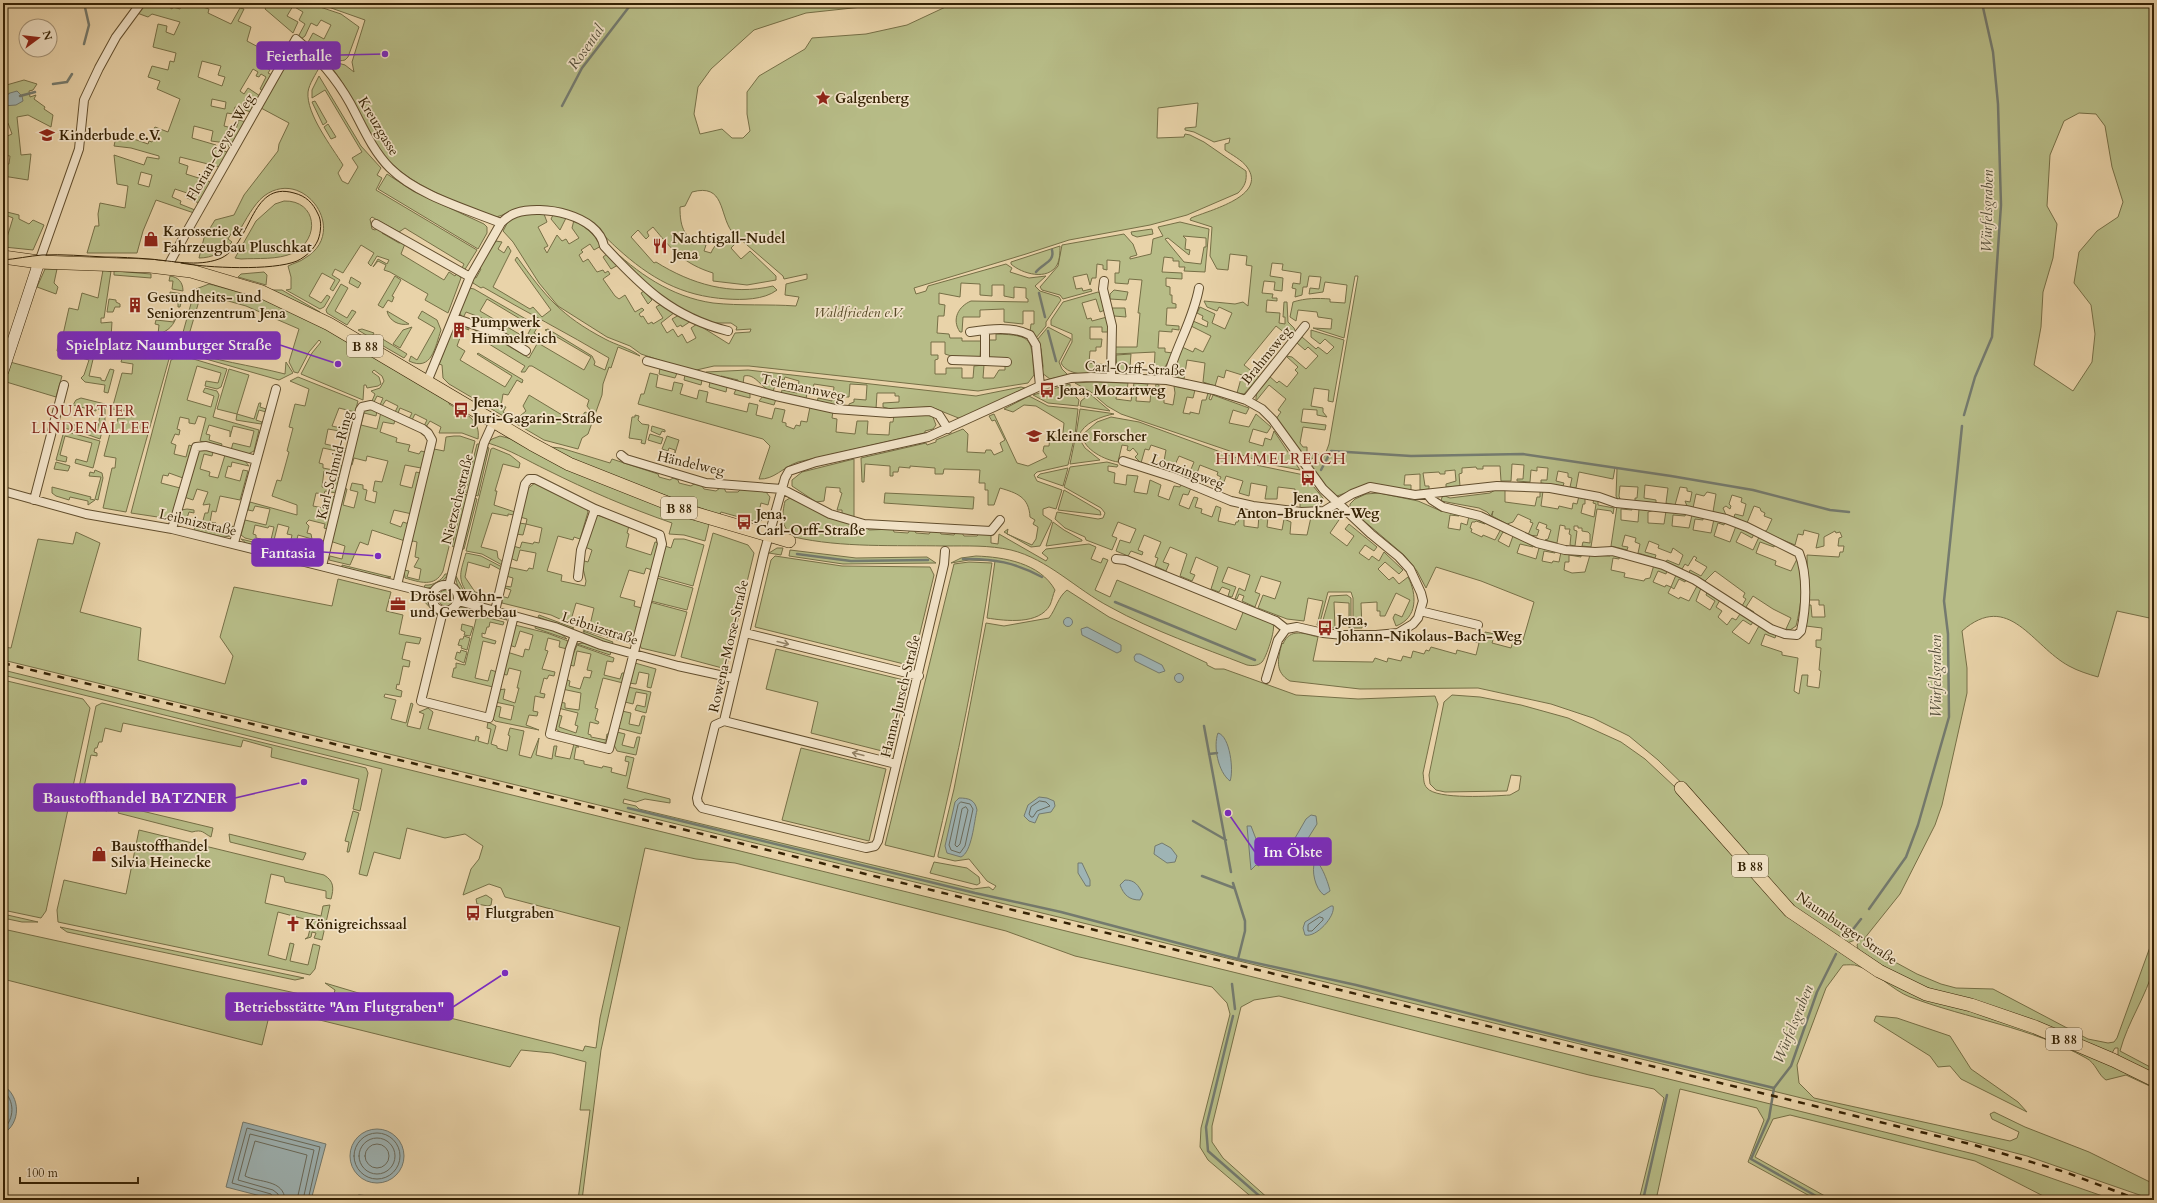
<svg xmlns="http://www.w3.org/2000/svg" width="2157" height="1203" font-family="Cardo,serif">
	<style>
		.green { fill: #b7bc87; stroke: #766f46; fill-rule: evenodd }
		.water { fill: #9eb4b5; stroke: #747a6e }
		.lines { fill: none; stroke-linecap: round; stroke-linejoin: round }
		.shore { stroke: #6a6b5c; stroke-width: 1 }
		.stream { stroke: #747a6e; stroke-width: 2.5 }
		.street-casing { stroke: #624e2d; stroke-width: 10 }
		.secondary-casing { stroke: #352204; stroke-width: 12 }
		.primary-casing { stroke: #352204; stroke-width: 14 }
		.street { stroke: #f1e2c7; stroke-width: 8 }
		.secondary { stroke: #f1e2c7; stroke-width: 11 }
		.primary { stroke: #e9d3a9; stroke-width: 13 }
		.tram { stroke: #352204; stroke-width: 1 }
		.rail { stroke: #352204; stroke-width: 2.5; stroke-dasharray: 7 7; stroke-linecap: butt }
		.oneway { stroke: #938266 }
		.labels { text-anchor: middle; stroke-width: 3.5; stroke-linejoin: round; paint-order: stroke }
		.shield { fill: #f1e2c7; stroke: #6d5c3e; stroke-width: 1 }
		.shield-label { font-size: 13px; font-weight: bold; fill: #352204 }
		.poi-label { font-size: 14px; font-weight: bold; fill: #352204; stroke: #f1e2c7; text-anchor: start }
		.street-label { font-size: 14px; fill: #352204; stroke: #f1e2c7 }
		.park-label { font-size: 14px; font-style: italic; fill: #564825; stroke: #f1e2c7 }
		.water-label { font-size: 15px; font-style: italic; fill: #544e39; stroke: #f1e2c7 }
		.neighbourhood-label { font-size: 15px; letter-spacing: 1px; fill: #7a1f14; stroke: #f1e2c7 }
		.quarter-label { font-size: 16px; letter-spacing: 1px; fill: #7a1f14; stroke: #f1e2c7 }
		.leader { fill: none; stroke: #7b2cbf; stroke-width: 1.5 }
		.callout-dot { fill: #7b2cbf; stroke: #f1e2c7; stroke-width: 1.5 }
		.callout { fill: #7b2cbf; stroke: #7b2cbf; stroke-width: 1.5 }
		.callout-label { font-size: 15px; text-anchor: middle; font-weight: bold; fill: #fff }
	</style>
	<rect width="100%" height="100%" fill="#e9d3a9"/>
	<filter id="stains"><feTurbulence type="fractalNoise" baseFrequency=".005" numOctaves="4"/><feColorMatrix values="0 0 0 0 .2 0 0 0 0 .09 0 0 0 0 .02 0 0 0 .5 -.17"/></filter>
	<radialGradient id="worn" r=".72"><stop offset=".6" stop-color="#630" stop-opacity="0"/><stop offset="1" stop-color="#630" stop-opacity=".3"/></radialGradient>
	<path class="green" d="M144,3H162L172,9L173,7L180,9L182,3H190L209,9L208,13L231,24L240,8L244,9L238,21L251,27L247,41L262,49L257,63L270,70L268,73L272,75L263,91L260,89L266,77L261,74L259,77L256,76L258,72L253,69L240,91L244,94L248,88L260,96L251,112L235,107L233,114L227,113L224,126L236,129L239,120L246,122L230,148L226,143L211,141L213,131L194,126L192,138L216,145L215,149L228,152L220,167L180,157L179,163L188,166L186,174L211,182L199,203L185,197L187,193L175,189L172,197L181,201L180,204L195,210L194,213L156,200L143,231L137,253H87L95,226H99L98,214L100,203L125,208L128,186L117,184L114,155L144,165L147,157L159,159V156L131,148L114,146L117,133L148,144L149,141L152,142L156,132L153,130L155,127L168,132L180,99L157,89L160,81L148,77L152,66L168,70L170,61L174,62L176,53L153,47L158,24L167,26L166,32L174,35L180,22L152,14L148,17L137,13ZM202,61L221,66L218,75L225,77L222,86L198,77ZM212,99L226,102L225,109L211,106ZM141,172L152,175L149,187L138,184Z
		M268,3H308L341,14L359,27L348,57L345,60C331,64 317,51 307,44L313,33L324,39L331,25L321,20L317,26L311,23L305,36L301,39L298,37L305,24L299,20L303,12L293,6L287,16L298,22L293,33L265,9Z
		M317,3H899L806,13L754,30L711,69L698,87L694,114L700,134L722,129L732,138H743L750,131L747,114V92L759,76L805,49L812,38L866,34L907,25L954,3H2154V619L2117,611L2098,677C2088,674 2078,671 2069,666C2032,646 2009,590 1962,631L1967,668V693L1942,805L1935,825L1900,894L1864,939L1873,950L1917,974L1941,984L1956,988L1993,989L2088,1039L2108,1043L2114,1042L2117,1038L2154,936C2154,946 2156,958 2154,967C2146,997 2128,1021 2120,1051L2154,1069V1076L2118,1056V1048H2115L2112,1053L1903,979L1858,949L1857,945L1860,941L1858,939L1847,943L1796,909L1697,798L1658,760L1629,736L1593,718L1551,704L1478,688L1360,689L1290,681C1274,672 1278,658 1282,643L1283,644C1290,627 1305,634 1318,637L1313,661L1373,662L1375,658L1387,662L1388,658L1401,661L1403,656L1411,658L1413,651L1424,654L1426,650L1429,651L1431,647L1456,654L1457,650L1476,655L1479,643L1463,638L1466,633L1483,638L1485,632L1495,634L1492,643L1511,648L1514,638L1523,640L1534,602L1481,581L1436,567L1426,588L1417,571L1404,555L1350,509V504L1355,499L1366,494L1379,493L1418,501L1441,511L1459,513V516L1450,515L1448,528L1460,530L1461,523L1467,525L1469,516L1486,522L1485,524L1476,521L1475,522H1472L1470,528L1472,529L1471,532L1482,537L1483,535L1495,540L1501,529L1512,535L1503,532L1498,541L1509,547L1513,536L1533,545V547L1520,544L1517,553L1536,559L1539,548L1555,551V553L1544,551L1542,561L1552,563L1553,561L1559,562L1561,552L1581,554V557L1569,555V562H1565L1564,570L1572,573L1585,572L1590,555L1610,556L1611,554L1620,556L1619,559L1613,558L1611,570L1625,573L1624,577L1644,581L1645,579L1650,578L1654,565L1667,570L1666,574L1658,571L1653,582L1665,587L1666,585L1671,587L1676,575L1686,579L1685,582L1679,579L1674,589L1671,587L1668,593L1679,599L1680,597L1689,601L1697,586L1701,588L1696,601L1710,610L1715,601L1706,595L1707,592L1720,600L1716,607L1722,611L1718,617L1727,625L1732,618L1736,620L1740,614L1753,622L1751,625L1743,620L1732,632L1749,644L1759,626L1776,635L1775,638L1765,634L1761,645L1782,652V655L1798,658L1794,691L1799,694L1802,675H1808L1807,686L1819,688L1821,671L1819,670L1821,648L1816,647V640H1821L1822,628L1806,626L1807,605H1811L1812,617H1825L1824,605H1819V600H1808L1807,555L1839,557L1840,552H1843L1844,546H1838L1839,538L1842,537L1840,532L1836,533L1835,531L1824,537V546L1816,548L1819,534L1804,530L1803,535L1798,534L1795,545L1764,532L1767,530L1772,519L1764,516L1765,513L1761,511L1760,508L1754,506L1747,523L1734,517L1735,514L1743,516L1746,504L1741,502L1742,498L1732,495L1729,504L1731,506L1730,509L1726,506L1723,508L1726,515L1713,512L1716,494L1707,492L1704,496L1696,494L1693,508L1687,506L1685,501L1690,502L1692,492L1687,491V488L1680,487L1675,505L1666,503L1668,488L1645,485L1644,498L1656,500V503L1635,501V498H1637L1638,487L1620,486L1619,496L1620,499L1618,500L1616,496L1617,469L1615,468L1613,479L1579,472L1576,488L1570,487L1572,478L1568,477V473L1558,471L1556,481L1564,483L1563,486L1541,483V480H1547L1548,468L1537,467V471L1531,470L1530,482L1517,481V479H1523L1524,465L1512,464L1511,481H1501L1500,466H1483V469H1477L1476,467L1462,468V473L1459,474L1460,486L1446,487V484L1456,481L1455,470L1445,471V474H1440L1439,472L1423,473L1425,486H1429V489L1420,490V474L1405,475L1404,485H1411V490L1370,484L1337,496L1332,494L1309,466C1322,466 1325,455 1329,444L1358,276H1355L1344,338L1313,328L1331,329L1332,319L1318,317L1317,312L1298,310L1296,321L1290,317L1293,302C1306,298 1317,298 1330,299V302L1345,303L1347,285L1325,282L1323,292L1309,294L1310,288L1319,289L1321,277L1309,276L1307,287H1303L1302,295L1295,297L1296,289L1292,288L1293,283L1300,284L1301,273L1282,270L1283,264L1272,263L1270,276L1283,278L1282,291L1274,290L1275,282L1264,281L1262,293L1273,294L1272,298H1277V301L1267,300L1266,312L1280,313L1279,323L1285,324V317H1283L1284,302H1287L1288,322L1294,328L1296,333L1291,338L1276,326L1244,365L1259,377L1244,394L1237,393L1242,375L1226,370L1224,378L1218,376L1215,386L1203,382L1205,363L1187,360L1184,379L1178,378L1173,372L1182,347L1193,352L1195,348L1203,352L1211,336L1191,326L1193,321L1207,327L1208,322L1202,319L1203,316L1197,313L1200,307L1215,314L1212,323L1225,329L1232,313L1219,307L1217,311L1207,307L1204,301L1235,304L1243,302L1248,306L1252,266L1246,265L1247,256L1230,254L1228,270L1217,269L1210,256L1212,227L1190,220L1191,218C1210,210 1268,196 1247,167C1242,160 1232,155 1225,150V144L1229,143L1230,138L1214,142L1194,132L1185,130V128L1196,127L1198,103L1158,108L1157,138L1184,137L1185,134L1190,135L1204,142L1246,171C1247,181 1245,186 1238,193L1187,215L1150,225L1069,240L1026,254L914,288L916,294L926,291L928,286L1006,264L1012,268L1010,272L1029,278L1046,276L1035,286L1040,291L1059,297L1061,300L1046,322V326L1036,338L1030,332L1031,324H1034V311H1023V324L1004,322V309L980,310V317H963L962,332H960C951,319 959,306 971,301L1028,302V299L1026,298V288L1014,287V298L1004,296V285H992V296L980,295V284L961,283L960,297L939,293V304L945,305L944,316H938L937,333L949,334L950,338H962V341H981L980,358L961,359L945,354V342H931V355H938V359L935,360V374H946V368H962V378H973L974,366L984,365L983,378H994L999,370H1005V365L988,359L987,340H996V334C1035,335 1031,340 1034,375L1028,383L978,391L749,366H714L692,371L641,354L630,346L607,337L558,306L539,283L513,242L503,231L510,218L531,213L544,214L547,222L538,227L548,246L544,248L547,253L557,235L562,241L566,239L569,244L579,238L572,228L574,220C586,228 594,233 601,246L594,250L590,244L581,250L583,252L579,255L583,262L588,259L597,272L603,270L605,273L608,271L610,274L603,279L615,296L619,299L625,295L635,312L642,308L644,310L639,314L641,317L643,316L648,324L652,322L653,324L663,318L656,307L661,304L675,312L661,323L667,333L673,329L678,337L682,334L687,343L696,338L691,328L697,324L729,344L735,333L750,332L751,329L736,330L737,327L731,323H703L655,294L607,244C637,273 671,297 713,303C740,306 769,304 796,306L799,297L785,295L786,284L807,279V274L784,279L783,276L732,232C719,214 725,183 692,192L685,206L680,207C680,228 684,240 706,245L704,251L711,253C714,245 723,236 733,238L737,242L731,248L741,259L750,251L776,276V280L747,285L713,281V273C684,264 672,250 653,227L647,232L649,236L646,239L638,230L631,237L654,263L656,262C691,284 731,296 773,286L777,290C764,300 742,300 727,299C681,296 650,278 617,248C606,238 585,215 571,213C562,211 519,210 510,212C504,214 500,217 493,217C450,198 401,185 374,142C357,115 348,83 324,59L345,65L354,72L352,62L365,20ZM2079,113L2096,114L2105,126L2112,167L2123,202L2118,217L2097,231L2079,252L2074,283L2091,305L2095,334L2092,362L2073,391L2034,365L2041,327L2043,292L2053,258L2057,224L2047,206L2050,155L2064,121Z
		M295,48L301,49L320,66C316,74 309,84 308,92C306,114 332,147 343,165L338,173L342,181L348,184L358,167L352,158L362,152L325,90L312,98V90L319,76L361,146L381,168L377,175L382,178L376,190L477,250L464,271L461,270L464,264L408,230L405,228L399,232L372,217L370,219L372,229L375,230L378,228L388,230L382,233L399,243L406,241L401,254L444,280L449,272L455,276L457,273L461,278L448,313L425,300L428,294L390,272L384,270L386,265L378,261L373,267L378,259L387,264L389,260L377,256L371,266L368,263L374,253L361,245L343,273L335,269L332,275L340,280L333,291L330,289L335,280L322,273L309,296L321,303L327,295L330,297L324,307L320,309L286,290L291,289V277L288,266C294,263 300,262 305,258C350,232 304,166 264,196C253,205 246,220 239,231L234,229L228,239L232,242C224,252 212,258 199,258L204,238L215,220L234,215L244,195L278,151L279,144L289,123L261,108Z
		M24,80L37,84L33,90L29,91L30,97L36,95L34,99L45,107L44,109L53,115L51,127L28,115L17,117L21,155L31,154L28,180L3,176V164H9L10,156L3,155V138L12,134L8,123L3,125V106H7L10,93L3,98V86Z
		M315,101L327,122L323,125L312,102Z
		M328,124L336,137L331,139L324,127Z
		M387,174L413,191L484,224L487,227V233L478,249L378,189Z
		M284,201C317,200 321,239 293,253C278,260 257,258 241,259L235,258L256,221L275,204Z
		M3,211L19,215V219L29,224L33,220L44,225L33,250L4,247L13,218L3,214Z
		M553,215L567,216L560,230L551,219Z
		M1180,222L1209,229L1205,272L1184,271L1185,267H1179V261H1173V258L1164,257L1162,272L1182,273V279L1166,278V286L1170,287V295H1172V303L1176,304V308H1167L1166,325L1179,326V330L1172,329V332L1159,331L1158,348H1165V352L1173,353L1161,374L1151,375V372H1154L1155,352L1115,354V347H1137L1140,313H1138L1142,280L1129,279L1128,284L1115,283V273H1119L1120,261L1107,260V270L1103,269V265L1097,264L1096,278H1092L1090,285L1087,274L1073,277L1076,289L1082,288L1083,291L1091,289L1092,291L1063,299L1060,295L1042,290L1040,287L1058,266L1062,245L1124,234L1133,244L1137,255L1130,257V259L1151,254L1153,239L1163,236L1158,227ZM1183,236L1206,238V247H1204L1201,264L1184,262L1165,239L1168,238L1189,255L1190,250L1185,249L1186,239Z
		M1152,229L1153,234L1137,237L1132,235L1131,232Z
		M496,241L502,242L498,249L504,253L508,246L511,251L493,287L530,309L533,307L542,317L551,310L515,260L517,257C545,296 561,316 605,339C616,345 630,348 640,356L618,347L611,368L609,367L603,384L602,395L588,434L582,438L578,449L544,440L449,384L443,378L442,365L439,364L455,324L466,325L469,330L458,326L456,333L461,335L457,346L465,351L460,360L505,387L512,376L477,354L478,353L523,380L522,383L517,380L508,395L503,394L501,406L506,407L503,412L513,418L520,416L526,411L523,406L529,395L577,424L585,412L589,414L590,410L587,406L589,400L532,366H529L525,372H521L525,366L489,344L483,333L478,335L475,330L486,331V333L529,358L537,344L530,340L528,342L514,338L512,340L480,324L482,318L466,312L463,318L459,312L469,288L474,289L538,326L534,333L541,337L538,343L584,370L591,357L545,330L548,329L592,356L595,362L594,365L605,370L609,358C567,333 524,311 483,287L481,288L473,283L472,280L473,277L476,278L481,269L479,267ZM487,299L532,326L526,338L480,311Z
		M1060,246C1060,252 1060,259 1057,265C1048,281 1022,274 1011,264V262Z
		M607,254L618,265L611,269L603,257Z
		M45,269H57L54,283L58,287L56,294L37,287Z
		M103,270L111,271L104,318H101V323L112,322L111,337L123,338V348L130,349V355L150,357V350L156,352L159,341L153,339H155L170,342L167,353L169,359L126,512L103,508L112,468H115L116,458L104,456L113,422H117L118,418H125L126,411L112,409L122,373L132,374L133,364L121,362L124,352L94,346L93,350L95,351L89,376L101,378V380L105,381L110,369L114,370L108,393L104,392L105,385L85,382L81,378L84,375L89,360L57,351L59,339H62L69,308L78,310L82,293L98,298Z
		M114,271L151,274V278L114,275Z
		M264,272L267,275L266,285L238,277L241,274Z
		M170,276C178,277 183,282 183,291L172,289L173,281H169Z
		M395,276L401,280L392,296L394,297L392,302L388,300L383,308L378,305Z
		M351,277L361,283L358,288L349,283Z
		M209,284C218,286 260,299 264,298L307,318L450,401L449,404C464,413 481,419 478,439L462,433H439L441,427L430,421L426,427L424,426L427,420L415,414L412,420L409,419L412,413L400,408L398,413L395,412L398,406L386,400L382,406L380,405L383,398L377,396L374,402L372,401L375,394L371,391L380,388L384,381L382,376L374,370L372,372L379,377L381,384L378,386L367,388L366,385H364L363,400L301,374L312,353L321,342L319,340L309,352L298,373L294,372L289,362L299,329L246,306L207,295L205,300L193,296L196,289Z
		M341,284L348,288L335,311L347,318L352,310L356,312L347,325L327,313L326,310Z
		M269,290H282L320,312L318,314Z
		M1114,290L1128,292L1126,300L1110,299V294Z
		M644,291L652,300L648,304L641,293Z
		M170,292L183,294L180,307H178V301L170,300Z
		M1098,292L1100,293L1105,310L1100,312L1096,299L1082,303L1087,319L1091,318L1092,321L1107,317L1108,332H1102V327H1090V339H1102L1101,347H1096V351H1090L1089,363L1108,365C1103,377 1068,378 1061,363L1072,342V334L1051,325V320L1063,302Z
		M109,299L116,300V302L120,304V307H115L113,312H107Z
		M192,300L199,301L188,338L193,339L190,341L182,336Z
		M1111,308H1125L1126,317L1114,316Z
		M387,311L409,324C399,326 389,321 387,311Z
		M422,311L437,320L441,330C435,347 432,372 409,361L411,356L417,360L435,328L418,318Z
		M174,315H177C174,325 169,331 158,334L159,325L155,324L156,320L174,322Z
		M679,315L691,321L682,327L681,325L677,327L672,319Z
		M412,327L400,348L393,344L403,330Z
		M1048,327L1071,339L1059,362L1062,369L1068,375L1050,379L1042,373L1043,366L1041,349L1037,340Z
		M362,329L374,333L371,338L358,330Z
		M1311,330L1344,340L1333,402L1328,401L1329,390L1314,388L1311,406L1323,408V412L1327,417L1317,415V410L1303,409L1301,422L1326,425L1325,430L1303,427L1300,443L1303,447H1307V453L1319,454L1310,460L1304,459L1276,419L1281,412L1278,410L1286,399L1269,385L1256,401C1255,390 1263,384 1269,376L1277,383L1279,381L1287,387L1298,373L1295,370L1298,367L1286,356L1292,357L1306,369L1318,356L1308,347L1305,350L1297,343L1302,337L1316,349L1318,347L1327,354L1334,347L1325,339L1320,344L1311,337Z
		M376,335L407,354L404,358L373,340Z
		M181,349C215,361 250,365 285,374L286,362L293,373L279,380L178,351Z
		M1131,354L1130,367L1137,368L1136,374L1123,373L1117,369L1116,355Z
		M180,355L227,369L221,387L217,389L205,386L206,381L218,383L221,373L197,366L187,400L211,407L214,396L203,392L205,388L217,391L219,395L213,417L259,430L254,451L248,454L231,450L233,443L250,447L254,431L233,426L230,437V431L209,425L206,434L210,435L209,440L222,444L221,447L200,441L206,418L198,416L195,424L189,423V419L180,417L177,429L180,430L179,435L175,434L171,443L176,445L174,454L186,457L189,445L192,446L183,478L169,473L168,476L163,475L161,483L180,488L171,519L131,513L171,360Z
		M10,362L62,376L56,397L3,381Z
		M660,368L677,373L675,378L659,374Z
		M229,369L249,375L237,414L254,419L259,403H261L260,407L266,409V412L259,410L256,420L262,422L261,424L236,420L237,414L217,409Z
		M748,370L976,396L1021,387L1025,388L961,419L931,407L890,409L883,407V403L899,402V396H895V393H877L876,409L849,406V404L854,402V399L866,400L867,385L850,384L849,397H838V406L817,402L818,398L832,401L834,387L814,384L812,393L807,392L806,400L781,394L782,390L797,393L799,381L785,377L784,380L777,378L773,392C761,389 756,373 744,376L743,384L738,383V380L721,376L720,378L706,374V372Z
		M650,373L658,375L656,387L672,391L674,382L683,384L680,394L697,399L699,390L708,392L706,402L747,412L749,403L758,405L756,415L772,419L775,408L785,410L782,422L786,423V426L794,429L796,425L800,426L801,421L807,422L810,407L833,411L832,418L837,419L836,432L855,434L857,421H868L867,434L889,435L890,422H893L894,415H927L933,417L936,425L933,429L925,431V433L798,462C783,467 774,480 759,479L770,446L763,439L638,404L641,394H644Z
		M685,375L702,380L701,385L684,380Z
		M298,377L358,401L355,412L339,408L332,426L349,430L351,426V433L328,429L325,444L347,449L346,453L323,448L319,463L323,464V468L338,471L340,465L342,466L340,475L324,471L322,487L334,489L336,477L340,478L336,493L325,491L324,494L316,493L313,506L328,509L332,496L335,497L327,529L324,528L325,524L309,520L306,523L309,526L307,533L311,534L312,539L298,535L295,548L304,551V553L289,549L292,535L287,534L289,527L278,524L274,540L283,544L282,547L270,544L274,527L269,526L268,528L255,525L253,534L256,535V538L261,539V542L245,538L241,535L245,520L266,525L270,509L255,506L253,511L248,510L250,502L297,515V505L272,496L277,480L281,481L289,452L287,451L293,428L289,427L295,404L305,406L309,389L290,381Z
		M710,382L727,387L726,392L709,387Z
		M1091,382L1128,383L1127,390L1117,389L1116,399L1131,401L1134,383L1148,384L1146,389H1137L1136,401L1150,402L1151,390H1155L1156,384L1159,385L1158,396L1164,397V403L1173,405L1175,393L1174,386L1195,390L1193,398L1187,397L1183,413L1190,414V412L1199,414L1202,400H1206L1208,393L1211,394L1209,399L1211,400L1213,395L1249,408L1246,414L1233,410L1229,423L1249,427L1256,414L1271,427L1267,433L1253,429L1249,442L1263,446L1265,438L1271,440L1274,431L1300,470L1268,464L1121,414L1107,406L1091,392L1075,383Z
		M1070,384V386L1080,389L1079,395L1075,396L1079,400L1078,406L1048,403L1033,395Z
		M736,389L750,392V398L734,394Z
		M1082,389L1090,394L1110,411L1080,406L1081,401L1086,397L1081,395Z
		M763,396L776,399L774,405L759,401Z
		M1029,396L1048,406L1078,409L1075,435L1063,433L1064,423L1036,406L1024,405L1013,412L1004,409Z
		M81,398L105,404V421L100,439L86,434L87,429L94,433L97,431L101,410L96,408V411L73,405L76,400Z
		M368,408L377,411L376,416L364,413L361,425L377,429L381,412L395,419L394,424L383,422L380,432L397,438L396,442L410,445L408,451L419,454L421,451L425,452L421,468L405,465L400,485L412,488L416,472L420,473L412,514L394,510L390,523L401,527L403,522L409,524L405,541L372,530L368,545L360,542L350,565L329,560L330,556L342,559L345,546L330,541L344,488L347,489L343,505L354,508L358,492L350,490L352,483L363,485V489L367,490L365,500L375,503L377,492L373,491L375,481L382,482L388,461L367,456L366,461L354,458L352,465L349,464L361,414L365,409Z
		M1080,409L1109,413L1114,414C1102,416 1083,423 1079,436L1076,435Z
		M994,414L1017,463L1028,466L1047,457L1043,451L1044,446H1049L1050,437L1074,439L1068,465L1037,472L1034,475L1037,481L1062,490L1056,509L1049,507L1043,509V515L1052,521L1040,546L1031,547L1004,532L1008,529L1007,534L1032,545L1036,539L1038,527L1033,524L1035,520L1030,517C1029,497 1017,493 1000,488L994,505H988V490H985V483H979L980,470L944,469L943,474H935V468L910,466V468L899,467L898,472H893V476H890V466L865,464L864,482H862L861,458L926,443L927,445L936,442V440L963,429L968,434L967,452L985,453L986,450H991L994,455L1003,451L1000,443L1005,440L995,420L992,421L989,416Z
		M635,415L639,416L638,420L642,424L649,425L645,444L641,443L642,440L629,438L632,417H635Z
		M1111,417L1139,422L1256,465L1304,475L1323,498V503L1319,508H1300V502L1294,501L1295,489L1278,487L1277,499H1265L1267,486L1251,483L1249,496L1239,493L1243,481L1226,476L1222,488L1217,485L1221,477L1217,475L1218,472L1200,465L1196,476L1189,474L1194,462L1179,456L1174,467L1165,468L1167,462L1164,461L1166,450L1151,445L1149,450L1145,449L1141,463L1135,457L1138,454L1133,448L1130,451L1127,450L1128,446L1122,445L1118,462C1105,460 1084,450 1082,435L1097,422Z
		M66,422L80,427L79,429H77L76,431L64,428Z
		M652,426L665,430V432L662,431L660,435L651,431Z
		M64,431L100,441L93,468L75,463L76,459L87,462L92,443L65,436L60,455L67,457L66,462L56,460Z
		M650,434L663,438L661,444L648,440Z
		M454,436H460L475,441L443,571C435,588 419,582 405,578L404,570L409,571L407,577L419,580L421,569L414,567L419,558L415,557L417,542L413,541L410,544L434,449L444,451L446,437Z
		M500,436L512,439L709,524L705,541L684,535L669,534L672,523C629,508 587,490 547,470C526,460 511,450 488,443L492,439Z
		M667,436L679,440L675,453V450L669,448L668,451L662,449Z
		M1075,439L1080,440L1085,448L1100,460L1070,464Z
		M477,444H480L468,493L465,492Z
		M487,447L489,448L478,496L475,495Z
		M550,447L561,448L610,463L612,459L658,474L659,477L670,480L673,478L678,480L679,483L691,486L694,484L702,486L704,489L716,491L720,488H724L726,492H738L741,489L766,492L770,497L768,505L761,503L759,512L765,514L761,521L757,522L721,512L720,515L581,465Z
		M493,448L510,455L520,463L519,468L503,464L495,491H497L494,505L515,512L514,515L508,514V516L492,513L481,547L497,551L498,558L503,562L502,565L482,554L466,551L491,449Z
		M203,449L213,452L212,456L204,454L200,469L210,472L209,476L218,478L225,455L245,461L249,466L232,462L231,467L228,466L225,477L240,481L243,470L248,471L240,500L220,496L216,512L212,511L210,522L216,523V528L227,530L233,526L229,534L180,521L181,510L187,509L194,510V513L189,512L187,518L202,524L205,513H208L210,504L203,505L208,492L197,489L193,500L184,497L198,452Z
		M854,459V518L842,515V510H837L842,493L840,492V488L826,487L824,501L816,502L792,486V480L802,472Z
		M56,462L70,466L68,471L54,469Z
		M1107,462L1118,465L1117,467L1108,466V471L1115,473L1114,483L1126,485L1127,475L1138,476L1134,492L1147,494L1150,480L1161,485L1158,496L1169,500L1174,486L1180,487L1181,483L1191,488L1188,495L1183,494L1179,505L1189,509L1194,497L1198,498L1195,507L1202,509L1201,513L1212,517L1216,506L1221,508L1218,521L1235,525L1236,522H1238L1241,512L1244,514V526L1258,528L1259,515L1268,517L1267,527L1282,530L1284,519L1291,522L1290,534L1307,535L1311,517H1341L1330,533L1347,546L1354,536L1345,529L1349,524L1377,547L1374,551L1365,545L1359,553L1369,560L1372,556L1379,561L1384,552L1403,570L1399,574L1385,562L1378,569L1389,580L1393,577L1399,584L1408,577C1417,594 1418,618 1396,626L1393,618L1395,614L1402,617L1410,600L1396,593L1385,616H1380V611H1377V602L1361,603L1362,628H1353V598L1351,592H1328L1319,626L1317,625L1323,601L1308,598L1304,621L1287,619L1258,608L1263,595L1275,599L1281,582L1261,576L1255,592L1260,594L1255,607L1242,601L1244,596L1239,594L1237,599H1235L1239,588L1245,591L1250,575L1228,567L1222,582L1236,587L1232,597L1228,596L1230,590L1222,587L1219,592L1211,589L1218,567L1196,557L1190,573L1195,575L1192,581L1180,576L1187,554L1170,547L1163,562L1169,564L1166,571L1155,566L1158,558L1155,557L1161,542L1144,535L1138,550L1143,552L1142,555L1131,551L1128,556L1116,551L1120,540L1130,543L1136,529L1118,522L1112,536L1117,538L1112,550L1086,540L1085,537L1065,528L1055,519L1057,512L1098,519L1103,518L1105,513L1101,508L1064,487L1070,467Z
		M1068,468L1063,486L1037,477L1040,474Z
		M95,470L102,473L103,478L98,500L95,499L101,477L89,476L90,472L94,473Z
		M535,483L587,509L588,512L580,539L574,537L573,540L558,536L547,571L562,575L561,581L585,586L586,581L581,560L588,562L592,550L585,547L597,515L629,526L627,533L629,534L626,547L651,555L655,542L660,543L652,570L646,568L644,574L629,570L620,597L635,601L634,606L642,608L631,644L583,630L585,624L590,625L594,608L576,603L571,620L577,622L575,626L551,615L502,603L501,596L508,598L511,590L505,588V586L511,587L513,578L506,576L508,567L527,571L529,568L533,569L536,553L520,550L517,561L510,558L513,546L520,548L522,542L533,544L534,542L539,543L542,528L526,524L523,535L516,534L519,523L526,524L527,519L520,517L527,489Z
		M52,487L91,497L90,499L95,500L88,505V501L70,497L69,500L56,496L52,493Z
		M1064,490L1100,511L1101,515L1058,510Z
		M1495,490H1505V502L1535,506L1537,497H1540V491H1543L1541,506L1558,509L1559,506L1572,509L1573,503L1577,504L1579,496L1585,497V504H1583L1581,513L1594,517L1596,504L1593,503L1594,499L1598,500V505L1614,508L1613,514L1611,511L1597,509L1591,547L1582,546L1583,542L1590,543V534L1588,532L1582,531V528H1578V526H1574V530L1577,531L1575,546L1570,545L1571,535L1569,534L1570,529H1565V526L1560,525L1557,543L1545,540L1548,539L1551,530L1546,528L1547,525L1539,522L1536,529L1539,530L1537,536L1528,535L1533,523L1530,522L1531,520L1518,514L1513,522L1507,524L1492,516L1493,511L1491,516L1487,512L1479,508L1441,501L1442,497L1445,496L1450,498L1490,493Z
		M885,493L974,497L973,509L884,503Z
		M464,494L467,495L454,547L452,546Z
		M474,498L477,499L464,549H462Z
		M790,498C815,509 837,523 867,527L869,530L893,529L894,532L908,533L910,530H914L916,533L929,534L931,531H939L941,534L954,535L956,532L962,533L964,536H977L979,534H991V543L998,544L999,534L1046,561L1048,558L1042,553L1046,549L1089,544L1096,547L1091,559L1101,563L1103,558L1108,560L1095,590L1110,597L1117,580L1236,630L1244,610C1252,614 1268,617 1273,624C1276,629 1266,658 1262,662C1258,666 1252,666 1247,665C1201,647 1153,631 1110,607C1077,590 1048,559 1011,550C989,545 967,546 945,546C895,545 842,548 794,537V535C780,528 782,515 785,501Z
		M1617,506L1632,508V510L1621,509V520L1638,522L1639,509L1655,510L1648,512V523L1664,524L1666,511L1686,514L1685,516L1673,515L1672,526L1689,528L1692,515L1703,516V520L1695,519L1693,530L1711,533L1714,519L1725,522L1724,525L1718,523L1714,536L1730,542L1736,526L1754,534L1752,538L1741,532L1736,542L1753,550L1759,537L1775,544L1774,547L1760,542L1756,553L1776,561L1775,565L1791,571L1797,559C1805,580 1801,606 1796,626L1790,630L1786,629L1791,618L1773,609L1753,596L1746,607L1754,612L1753,614L1742,606L1746,599L1743,597L1745,593L1715,571L1705,581L1689,573L1690,570L1701,576L1707,567L1695,560L1697,558L1694,556L1688,566L1685,564L1682,569L1666,562L1667,560L1679,565L1683,555L1673,548L1671,553L1658,548L1659,545L1649,541L1645,552L1656,555L1655,558L1638,553L1640,544L1635,542L1636,538L1625,535L1622,546L1628,547L1627,550L1611,546Z
		M1053,522L1064,530L1082,540V541L1046,546Z
		M195,527L230,536L223,537L194,530Z
		M76,532L100,543L80,612L141,628L138,660L225,684L233,656L220,637L234,587L332,606L338,579L391,592L386,611L403,615L399,634L421,638L419,644L406,642L402,659L410,661L409,667L403,666L399,685L397,684L396,689L402,691L401,697L385,694L384,697L396,700L391,719L406,723L411,703L413,704L407,726L420,729L424,714L419,712L428,708L433,712L428,729L475,741L476,736L479,737L478,741L488,744L491,729L487,728L488,722L496,726L491,744L497,746V748L507,751L510,736L508,735L510,728L524,731L519,755L531,758L539,738L536,755L552,759L554,746H557L555,756L570,759L574,744L579,747H576L574,759L584,761V764L602,768L603,766L612,768L611,772L626,776L629,762L625,761L626,756L634,758L627,788L670,799V803L645,799L636,802L624,799L623,803L636,806L639,809L973,889L989,887L993,890L996,886L987,881L969,859L955,861L938,857V855L954,789L986,623L1004,626L1049,618C1056,609 1058,597 1067,590L1109,617L1207,663V665L1215,669H1224L1296,695L1358,699L1435,696L1438,704L1423,773C1424,778 1423,784 1427,788C1437,800 1493,796 1510,795L1519,790L1521,776L1511,775L1507,791L1445,792L1436,790L1430,784L1429,775L1444,702L1452,695L1480,697L1521,705L1568,718L1621,742L1645,759L1676,788L1756,880L1868,968L2004,1020L2154,1084V1088L2126,1075L2106,1080C2098,1075 2096,1063 2086,1058C2031,1027 1968,1019 1910,997C1892,990 1877,972 1858,966C1854,964 1847,965 1843,965L1826,988L1797,1065L1799,1083L1814,1098L2010,1141L2017,1138L2019,1132L1992,1119L1990,1114L1994,1112L2025,1127L2089,1152L2154,1184V1200L2027,1156L1818,1102L3,660V647L11,648L38,539L73,544Z
		M713,533L748,545L754,553L726,669L681,657Z
		M241,539L265,545L264,548L246,543Z
		M674,539H684L704,545L693,586L657,576L665,546L671,548Z
		M777,548H783L781,555L769,553Z
		M790,550L856,558L927,557L936,563L843,564L789,556Z
		M466,553L481,556L502,567L501,570L490,564L489,568L468,562L465,577L475,592L494,597L492,601L469,595C456,579 461,571 466,553Z
		M775,556L842,566L930,567L934,575L912,666L755,627L771,560Z
		M976,556C1004,557 1040,563 1055,590C1053,594 1052,601 1050,605C1039,625 1006,621 987,618L995,561L969,560L951,563L961,558Z
		M969,562L992,563C978,662 957,760 934,857L885,845L954,564Z
		M342,565L391,577L385,578L342,567Z
		M445,574H448C444,582 432,589 424,588L425,585C433,586 442,580 445,574Z
		M456,576L465,593L470,597V600C462,597 455,584 456,576Z
		M657,578L693,588L687,610L651,601Z
		M438 598a8 8 0 1 1 16 0a8 8 0 1 1-16 0Z
		M1347,595L1351,598V628H1349V603L1334,602L1335,628L1326,627L1328,621L1323,620L1330,596Z
		M422,596L429,600L437,615L421,598Z
		M650,602L687,612L675,656L641,648L640,644Z
		M462,607H467L466,610L454,616L445,617Z
		M471,608L501,616L507,620L471,611Z
		M477,615L504,622L503,625L490,622L489,627H487L485,634L482,633V637L496,641L495,644L483,641L475,678L488,681L491,670L497,672L493,687L452,677L454,668H456V663L465,665Z
		M539,615L574,628L571,629L538,617Z
		M462,624L473,627L470,636L464,635L465,632L461,630Z
		M536,624L559,632L567,639L535,628Z
		M515,625L547,633L568,641L567,649L559,647L560,641L548,638L545,650L548,651L542,669L555,672L554,676L549,675L547,679L544,678L540,693L545,694L544,698L535,696L533,711L538,712L537,716L529,715L526,725L539,730L495,721L492,718L496,706L501,707L499,717L511,720L514,706L495,702L498,690L505,689L503,699L515,703L519,688H517L521,671L509,668L507,675L502,674L507,652L523,657L525,649L529,650L533,635L520,631L515,647L509,645Z
		M583,631L613,642L612,644L586,636Z
		M464,636L470,638L467,650L461,648L462,646L458,645L460,639H463Z
		M583,643L611,652L610,655L577,644Z
		M577,645L614,658L613,662L607,661L604,675L620,679L622,673H626L623,683L603,678L595,708L598,709L595,720L599,722L598,724L590,722L588,734L591,735V737L606,740L607,734H611L609,740L604,743L561,733L555,728L557,715L562,716L559,727L576,733L578,726L575,725L578,713L558,708L559,702L565,703V708L579,710L581,693L562,689L565,679L570,681L569,686L580,689L584,677L590,678L592,671L587,670L591,654L577,651L574,666L569,665Z
		M776,649L908,681L890,753L811,733L818,702L766,689Z
		M461,650L467,652L464,663L455,659L457,652L460,653Z
		M635,663L656,669L651,688L647,687L649,674L639,672L636,684L629,683Z
		M3,670L1974,1154L2025,1169L2114,1200H2051L1975,1161L1790,1115L1773,1119L1755,1157L1832,1200H1817L1748,1162L1764,1120L1757,1108L1680,1089L1656,1200H1639L1664,1098L1654,1089L1589,1075L1279,996L1254,1000L1241,1007L1212,1126V1142L1223,1158L1270,1200H1255L1208,1160L1200,1147L1201,1128L1230,1014L1227,1003L1212,987L1075,956L1006,931L735,863L696,859L645,848L601,1050L582,1200H578L590,1110H580L586,1062L552,1053L521,1050L510,1067L271,1008L262,1045L3,979V929L332,1001L335,990L325,983L402,1006L583,1051L585,1046L596,1048L600,1018L620,927L505,897L501,888L489,884L463,895L471,869L479,859L483,846L465,834L445,838L407,828L400,859L374,852L367,876L359,874L382,769L3,675Z
		M3,680L83,699L90,708L46,911L41,918L3,910Z
		M628,687L651,692L646,713L635,710L637,705L645,707L647,694L636,692L633,704L625,702Z
		M102,703L366,768L368,773L360,811L353,809L359,779L271,757L272,748L243,740L241,747L123,723L121,732L105,728L102,742H99L97,748H95L94,752L97,753V756L91,755L82,796L104,801L105,795L108,797L107,811L79,804L77,797L96,706Z
		M622,711L631,713L629,724L639,726L642,716H645L641,734L618,728Z
		M617,732L625,734L622,745L634,748L637,737H640L636,755L617,751L614,745Z
		M801,748L886,769L869,841L782,820Z
		M125,807L213,828L211,837C203,833 203,829 192,832L118,813L121,808Z
		M353,811L359,813L349,852H347L349,842L345,841Z
		M139,830L324,875C334,881 334,888 331,899L326,898V891L285,882L284,877L271,874L265,903L321,916L323,906L330,905L322,940L314,938L316,933L312,932L311,937L305,939L308,937L312,921L278,912L268,955L286,960L290,943L294,944L290,961L308,965L313,944L320,946L315,969L310,975L58,922L57,910L64,880L126,894Z
		M229,834L306,853L303,860L230,842Z
		M934,862L967,868L979,877L980,883L977,885L930,873Z
		M486,895L492,899L491,905L488,906L477,904L476,899Z
		M3,914L38,922H22L3,918Z
		M60,927L304,978L295,980L67,932Z
		M1876,1016L1897,1018L1950,1036L1971,1069L2018,1102L2027,1112L1961,1079L1950,1066L1938,1067L1930,1056L1874,1021Z"/>
	<path class="water" d="M17,91L22,96L23,101L16,105L3,106V98L10,93Z
		M1063.5 622a4.5 4.5 0 1 1 9 0a4.5 4.5 0 1 1-9 0Z
		M1087,627L1121,645V651L1117,653L1082,635L1081,629Z
		M1136,654H1140L1162,665L1165,671L1159,673L1135,661L1134,657Z
		M1174.5 678a4.5 4.5 0 1 1 9 0a4.5 4.5 0 1 1-9 0Z
		M1218,733C1230,736 1234,771 1230,781C1218,772 1213,746 1218,733Z
		M1039,797L1047,798L1054,801L1055,806L1051,812L1039,814L1035,823L1029,821L1024,816L1028,805Z
		M959,798C969,798 975,800 977,810C974,822 972,852 961,857L947,853L945,846L955,802Z
		M1311,815L1316,816L1317,824L1300,851L1293,852L1291,845L1306,819Z
		M1247,826H1251L1256,839L1259,866L1256,865L1251,870Z
		M1162,843L1171,848L1177,856L1175,862L1167,863L1154,854L1155,846Z
		M1315,861C1321,862 1329,885 1330,891L1324,895C1315,889 1311,870 1315,861Z
		M1078,863H1082L1090,880V886H1086L1078,873Z
		M1125,880C1135,880 1138,885 1143,894L1140,900C1129,900 1124,895 1120,885Z
		M1331,906H1333C1336,916 1316,938 1305,935L1303,928L1305,922Z
		M3,1085C21,1097 21,1123 3,1134Z
		M243,1122L326,1144L311,1200H276L226,1187Z
		M350 1156a27 27 0 1 1 54 0a27 27 0 1 1-54 0Z
		M359,1195L369,1196L376,1200H344Z"/>
	<g class="lines">
		<path class="shore" d="M1040,801L1046,802L1050,806L1037,811L1033,817H1031L1029,814L1031,807Z
			M961,802L970,804L973,809L965,846L960,853L951,850L949,845L958,805Z
			M966,807L968,810L960,844L957,847L955,845L962,809Z
			M1320,917L1323,918V920L1312,931H1308V925Z
			M3,1090C15,1101 15,1118 3,1130
			M354 1156a23 23 0 1 1 46 0a23 23 0 1 1-46 0Z
			M359 1156a18 18 0 1 1 36 0a18 18 0 1 1-36 0Z
			M365 1156a12 12 0 1 1 24 0a12 12 0 1 1-24 0Z
			M274,1200L271,1194L232,1183L247,1128L320,1147L308,1200
			M279,1200L278,1194L273,1190L238,1180L250,1134L314,1150L303,1200
			M285,1200C284,1179 259,1183 245,1176L255,1141L307,1155L297,1200"/>
		<path class="stream" d="M84,3L89,25L84,44
			M53,84L67,82L72,74
			M20,96L35,92
			M562,106L582,68L632,3
			M1036,272C1043,263 1055,262 1052,250
			M1039,293L1045,317
			M1048,331L1056,361
			M1964,415L1975,377L1992,337L2001,205L1998,104L1993,52L1982,3
			M1321,470L1331,451L1411,456L1523,454L1671,476L1753,490L1830,510L1849,512
			M797,554L851,561L928,560
			M963,559C993,558 1016,563 1042,577
			M1115,602L1255,660
			M1204,726L1231,872
			M1209,754L1217,753
			M628,808L975,893L1061,912L1238,959L1356,985L1575,1040L1774,1088
			M1193,821L1226,840
			M1202,876L1234,888
			M1233,883L1245,921V931L1238,959
			M1869,909L1906,857L1918,825L1949,717L1948,634L1944,601L1962,426
			M1847,937L1861,919
			M1232,984L1235,1009
			M1233,1016L1206,1127L1208,1151L1264,1200
			M1643,1200L1667,1095
			M1823,1200L1751,1159L1769,1118L1774,1088L1791,1066L1817,992L1836,954"/>
		<g class="street-casing">
			<path id="street" d="M376,224L470,277
				M39,262L79,149L84,100L99,68L116,37L141,3
				M169,268L170,262L177,249L296,39C319,58 336,78 350,103C362,125 372,150 390,168C417,195 466,209 501,223
				M1104,281L1103,289L1112,326L1111,377
				M454,318L495,332L526,351
				M970,332C989,329 1013,326 1030,335L1036,345L1040,386
				M952,360L985,361V330
				M647,361L776,396L835,409L890,413L930,411L939,415L948,429
				M985,361L1007,362
				M1167,380C1175,348 1193,321 1199,288
				M427,382L470,277L501,223C505,219 510,215 516,213C542,204 598,215 604,246C642,287 672,317 728,331
				M1246,400L1305,326
				M621,455L626,459L706,483L782,489L830,514L864,524L991,531L1000,520
				M1123,461L1173,477L1231,501L1253,506L1301,512L1324,511L1352,494L1370,487L1415,495L1497,486L1550,488L1599,497L1616,503L1686,510L1726,519L1747,527L1799,553C1808,575 1806,609 1801,631L1797,635L1785,634L1771,629L1695,580L1663,565L1612,551L1595,552L1565,550L1537,543L1480,516L1443,507L1432,500L1427,494
				M3,491L86,514L172,529L433,594
				M34,500L64,385
				M172,529L196,447L206,446L256,460
				M234,543L276,389
				M1116,559L1126,560L1276,621L1286,629
				M322,566L360,410L362,407L371,405L423,429L428,433L432,440L397,585
				M578,577L581,550L595,509
				M432 598a13 13 0 1 1 26 0a13 13 0 1 1-26 0Z
				M449,586L484,443L494,421
				M458,601L555,627L601,645L678,666L733,678
				M443,611L421,701L489,718L514,615
				M495,611L525,484L529,479H535L595,509L660,535L662,544L609,749L550,734L570,649L575,635
				M1420,611L1478,625
				M745,633L919,676
				M724,721L764,553L785,478L789,471L816,462L928,437L1040,386L1071,378L1091,377L1167,380L1214,390L1246,400L1262,409L1273,420L1323,489L1371,534L1399,557L1410,569L1421,593L1423,601L1418,618L1413,624L1398,633L1376,635H1343L1323,633L1297,627L1286,629L1278,640L1266,679
				M724,721L715,725L697,798L698,803L702,808L866,848L875,846L878,841L944,564L945,551
				M724,721L896,764"/>
		</g>
		<g class="secondary-casing">
			<path id="secondary" d="M3,371L39,262"/>
		</g>
		<g class="primary-casing">
			<path id="primary" d="M3,257L39,262L150,266L191,271L262,292L329,324L532,444L569,464L690,512L789,541
				M1681,788L1790,911L1879,971L1926,994L1971,1005L2035,1027L2113,1060L2154,1080"/>
		</g>
		<use href="#street" class="street"/>
		<use href="#secondary" class="secondary"/>
		<use href="#primary" class="primary"/>
		<path class="tram" d="M3,260C16,259 29,256 42,255C63,254 84,256 105,257C120,257 135,258 150,259C173,261 197,267 219,259C252,247 249,180 294,193C306,196 313,203 318,214C322,221 321,232 318,240C314,249 307,256 297,261C273,271 207,268 181,263"/>
		<path class="rail" d="M3,663L1974,1145L2065,1172L2139,1200"/>
	</g>
	<defs><path id="oneway-shaft" d="M-6 0H5M1.5-3L5.5 0L1.5 3" fill="none" stroke-width="1.6" stroke-linecap="round" stroke-linejoin="round"/></defs>
	<g class="oneway">
		<use href="#oneway-shaft" transform="translate(783 643) rotate(14)"/>
		<use href="#oneway-shaft" transform="translate(858 754) rotate(-166)"/>
	</g>
	<defs>
		<g id="sight-bare" transform="scale(1.2)"><path d="M0-6L1.8-2.2L6-1.7L2.9 1.2L3.7 5.4L0 3.3L-3.7 5.4L-2.9 1.2L-6-1.7L-1.8-2.2Z" fill="#8f2418" stroke="#f1e2c7" stroke-width="2.5" paint-order="stroke"/></g>
		<g id="school-bare" transform="scale(1.2)"><path d="M0-5L7-2L0 1L-7-2ZM-4 1L0 2.5L4 1V4Q0 6-4 4Z" fill="#8f2418" stroke="#f1e2c7" stroke-width="2.5" paint-order="stroke"/></g>
		<g id="shop-bare" transform="scale(1.2)"><path d="M-5-2.5h2.3a2.7 3.5 0 0 1 5.4 0H5L5.5 6h-11ZM-1.5-2.5h3a1.5 2.3 0 0 0-3 0Z" fill="#8f2418" stroke="#f1e2c7" stroke-width="2.5" paint-order="stroke"/></g>
		<g id="restaurant-bare" transform="scale(1.2)"><path d="M-5-6h1v4h1v-4h1v4h1v-4h1v5L-1.5 .5V6h-2V.5L-5-1ZM5-6V6H3V1.5H1.5Q1.5-4 5-6Z" fill="#8f2418" stroke="#f1e2c7" stroke-width="2.5" paint-order="stroke"/></g>
		<g id="building-bare" transform="scale(1.2)"><path d="M-4-6H4V6H1V3H-1V6H-4ZM-2.5-4.3h1.7v1.8h-1.7ZM.8-4.3h1.7v1.8H.8ZM-2.5-1h1.7V.8h-1.7ZM.8-1h1.7V.8H.8Z" fill="#8f2418" stroke="#f1e2c7" stroke-width="2.5" paint-order="stroke"/></g>
		<g id="bus-bare" transform="scale(1.2)"><path d="M-5-6H5V4H4V6H2V4H-2V6H-4V4H-5ZM-3.5-4V0h7V-4ZM-3.5 1.2v1.5H-2V1.2ZM2 1.2v1.5H3.5V1.2Z" fill="#8f2418" stroke="#f1e2c7" stroke-width="2.5" paint-order="stroke"/></g>
		<g id="office-bare" transform="scale(1.2)"><path d="M-6-3h4V-5.5h4V-3h4V5H-6ZM-1-4.5V-3h2v-1.5ZM-6 0V1H6V0Z" fill="#8f2418" stroke="#f1e2c7" stroke-width="2.5" paint-order="stroke"/></g>
		<g id="church-bare" transform="scale(1.2)"><path d="M-1.2-6h2.4v3.5h3.3v2.4h-3.3V6h-2.4V-.1h-3.3v-2.4h3.3Z" fill="#8f2418" stroke="#f1e2c7" stroke-width="2.5" paint-order="stroke"/></g>
	</defs>
	<g fill-rule="evenodd">
		<use href="#sight-bare" x="823" y="98"/>
		<use href="#school-bare" x="47" y="135"/>
		<use href="#shop-bare" x="151" y="239"/>
		<use href="#restaurant-bare" x="660" y="246"/>
		<use href="#building-bare" x="135" y="305"/>
		<use href="#building-bare" x="459" y="330"/>
		<use href="#bus-bare" x="1047" y="390"/>
		<use href="#bus-bare" x="461" y="410"/>
		<use href="#school-bare" x="1034" y="436"/>
		<use href="#bus-bare" x="1308" y="478"/>
		<use href="#bus-bare" x="744" y="522"/>
		<use href="#office-bare" x="398" y="604"/>
		<use href="#bus-bare" x="1325" y="628"/>
		<use href="#shop-bare" x="99" y="854"/>
		<use href="#bus-bare" x="473" y="913"/>
		<use href="#church-bare" x="293" y="924"/>
	</g>
	<g class="labels">
		<g class="shield">
			<rect x="347" y="335" width="36" height="22" rx="3"/>
			<rect x="661" y="497" width="36" height="22" rx="3"/>
			<rect x="1732" y="855" width="36" height="22" rx="3"/>
			<rect x="2046" y="1028" width="36" height="22" rx="3"/>
		</g>
		<g class="shield-label">
			<text x="365" y="351">B 88</text>
			<text x="679" y="513">B 88</text>
			<text x="1750" y="871">B 88</text>
			<text x="2064" y="1044">B 88</text>
		</g>
		<g class="poi-label">
			<text x="835" y="103">Galgenberg</text>
			<text x="59" y="140">Kinderbude e.V.</text>
			<text x="163" y="236">Karosserie &amp;<tspan x="163" dy="16">Fahrzeugbau Pluschkat</tspan></text>
			<text x="672" y="243">Nachtigall-Nudel<tspan x="672" dy="16">Jena</tspan></text>
			<text x="147" y="302">Gesundheits- und<tspan x="147" dy="16">Seniorenzentrum Jena</tspan></text>
			<text x="471" y="327">Pumpwerk<tspan x="471" dy="16">Himmelreich</tspan></text>
			<text x="1059" y="395">Jena, Mozartweg</text>
			<text x="473" y="407">Jena,<tspan x="473" dy="16">Juri-Gagarin-Straße</tspan></text>
			<text x="1046" y="441">Kleine Forscher</text>
			<text x="1308" y="502" text-anchor="middle">Jena,<tspan x="1308" dy="16">Anton-Bruckner-Weg</tspan></text>
			<text x="756" y="519">Jena,<tspan x="756" dy="16">Carl-Orff-Straße</tspan></text>
			<text x="410" y="601">Drösel Wohn-<tspan x="410" dy="16">und Gewerbebau</tspan></text>
			<text x="1337" y="625">Jena,<tspan x="1337" dy="16">Johann-Nikolaus-Bach-Weg</tspan></text>
			<text x="111" y="851">Baustoffhandel<tspan x="111" dy="16">Silvia Heinecke</tspan></text>
			<text x="485" y="918">Flutgraben</text>
			<text x="305" y="929">Königreichssaal</text>
		</g>
		<g class="street-label">
			<text transform="translate(379 126) rotate(59)" y="5">Kreuzgasse</text>
			<text transform="translate(220 147) rotate(-60)" y="5">Florian-Geyer-Weg</text>
			<text transform="translate(1266 355) rotate(-51)" y="5">Brahmsweg</text>
			<text transform="translate(1135 368) rotate(3)" y="5">Carl-Orff-Straße</text>
			<text transform="translate(803 387) rotate(12)" y="5">Telemannweg</text>
			<text transform="translate(691 463) rotate(13)" y="5">Händelweg</text>
			<text transform="translate(334 465) rotate(-76)" y="5">Karl-Schmid-Ring</text>
			<text transform="translate(1188 471) rotate(20)" y="5">Lortzingweg</text>
			<text transform="translate(457 499) rotate(-76)" y="5">Nietzschestraße</text>
			<text transform="translate(198 522) rotate(13)" y="5">Leibnizstraße</text>
			<text transform="translate(600 628) rotate(18)" y="5">Leibnizstraße</text>
			<text transform="translate(728 646) rotate(-77)" y="5">Rowena-Morse-Straße</text>
			<text transform="translate(900 696) rotate(-76)" y="5">Hanna-Jursch-Straße</text>
			<text transform="translate(1847 928) rotate(34)" y="5">Naumburger Straße</text>
		</g>
		<g class="park-label">
			<text x="858" y="317">Waldfrieden e.V.</text>
		</g>
		<g class="water-label">
			<text transform="translate(586 47) rotate(-55)" y="5">Rosental</text>
			<text transform="translate(1987 211) rotate(-89)" y="5">Würfelsgraben</text>
			<text transform="translate(1936 676) rotate(-90)" y="5">Würfelsgraben</text>
			<text transform="translate(1793 1024) rotate(-68)" y="5">Würfelsgraben</text>
		</g>
		<g class="neighbourhood-label">
			<text x="91" y="416">QUARTIER<tspan x="91" dy="17">LINDENALLEE</tspan></text>
		</g>
		<g class="quarter-label">
			<text x="1281" y="464">HIMMELREICH</text>
		</g>
	</g>
	<path class="leader" d="M385 54L340 55M338 364L280 345M378 556L323 552M304 782L235 798M1228 813L1255 852M505 973L453 1007"/>
	<g class="callout-dot">
		<circle cx="385" cy="54" r="4"/>
		<circle cx="338" cy="364" r="4"/>
		<circle cx="378" cy="556" r="4"/>
		<circle cx="304" cy="782" r="4"/>
		<circle cx="1228" cy="813" r="4"/>
		<circle cx="505" cy="973" r="4"/>
	</g>
	<g class="callout">
		<rect x="257" y="42" width="83" height="27" rx="4"/>
		<rect x="58" y="332" width="222" height="27" rx="4"/>
		<rect x="252" y="539" width="71" height="27" rx="4"/>
		<rect x="34" y="784" width="201" height="27" rx="4"/>
		<rect x="1255" y="838" width="76" height="27" rx="4"/>
		<rect x="226" y="993" width="227" height="27" rx="4"/>
	</g>
	<g class="callout-label">
		<text x="299" y="61">Feierhalle</text>
		<text x="169" y="350">Spielplatz Naumburger Straße</text>
		<text x="288" y="558">Fantasia</text>
		<text x="135" y="803">Baustoffhandel BATZNER</text>
		<text x="1293" y="857">Im Ölste</text>
		<text x="339" y="1012">Betriebsstätte "Am Flutgraben"</text>
	</g>
	<rect width="2157" height="1203" fill="none" stroke="#e9d3a9" stroke-width="16"/>
	<rect x="4" y="4" width="2149" height="1195" fill="none" stroke="#352204" stroke-width="2"/>
	<rect x="8" y="8" width="2141" height="1187" fill="none" stroke="#352204"/>
	<g transform="translate(38 38) rotate(75)"><circle r="19" fill="#f1e2c7" stroke="#a69579"/>
	<path d="M0-3L7 15L0 10L-7 15Z" fill="#8f2418"/>
	<text y="-6" font-size="11" font-weight="bold" text-anchor="middle" fill="#352204">N</text>
	</g>
	<path d="M20 1177v6h118v-6" fill="none" stroke="#352204" stroke-width="2"/>
	<text x="26" y="1177" font-size="12" fill="#352204" stroke="#f1e2c7" stroke-width="3" paint-order="stroke">100 m</text>
	<rect width="100%" height="100%" filter="url(#stains)"/>
	<rect width="100%" height="100%" fill="url(#worn)"/>
</svg>
